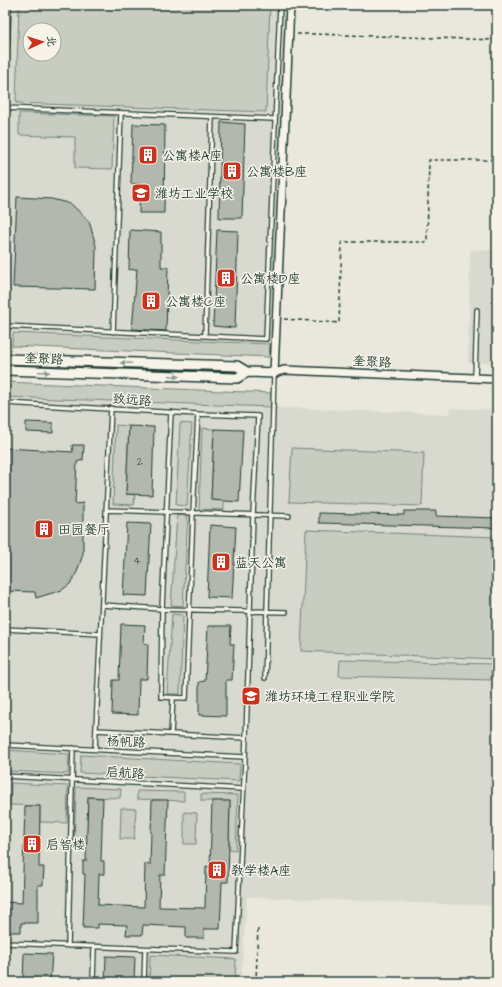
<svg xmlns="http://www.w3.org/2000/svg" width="502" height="987" font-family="'Architects Daughter','LXGW WenKai TC',sans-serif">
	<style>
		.built { fill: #d9dacf; fill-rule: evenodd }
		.green { fill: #c8ccc1; stroke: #74847a; fill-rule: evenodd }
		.building { fill: #b2b8ae; stroke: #1f3d34 }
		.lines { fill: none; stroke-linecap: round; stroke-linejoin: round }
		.service-casing { stroke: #1f3d34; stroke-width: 6 }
		.minor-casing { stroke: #1f3d34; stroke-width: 10 }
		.tertiary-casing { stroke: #1f3d34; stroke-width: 12 }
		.path { stroke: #1f3d34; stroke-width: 1.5; stroke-dasharray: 4 3; stroke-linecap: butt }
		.service { stroke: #f7f3e8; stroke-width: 3.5 }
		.minor { stroke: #f7f3e8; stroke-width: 7 }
		.tertiary { stroke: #f7f3e8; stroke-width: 9 }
		.oneway { fill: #8b988e }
		.labels { text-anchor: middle; stroke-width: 3; stroke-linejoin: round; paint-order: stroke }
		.number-label { font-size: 11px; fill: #445c52 }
		.poi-label { font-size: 13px; fill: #1f3d34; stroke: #f7f3e8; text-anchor: start }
		.street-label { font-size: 13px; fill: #1f3d34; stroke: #f7f3e8 }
	</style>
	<rect width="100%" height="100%" fill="#eae8dd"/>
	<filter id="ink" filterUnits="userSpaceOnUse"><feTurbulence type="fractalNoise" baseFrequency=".025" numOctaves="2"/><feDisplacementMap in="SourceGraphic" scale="8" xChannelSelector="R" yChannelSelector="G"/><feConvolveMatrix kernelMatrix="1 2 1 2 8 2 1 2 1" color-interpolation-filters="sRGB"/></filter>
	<g filter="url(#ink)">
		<path class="built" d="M5,5H285L270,344L5,332ZM30,30H54V54H30Z
			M470,250H497V363H468Z
			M5,397L450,414V408L497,410V906L247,897L241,982H5Z"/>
		<path class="green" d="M19,5H270L266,112L16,103ZM30,30H54V54H30Z
			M19,113L114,116L112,169L75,168V137L19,135Z
			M13,333L270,344L269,357L12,346Z
			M5,382L271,393V407L5,397Z
			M180,423L192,424L187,506L176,505Z
			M116,425L129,426L126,494L135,495L134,505L113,504Z
			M202,428L214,429L211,500L224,501V510L199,509Z
			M292,448L424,453L422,506L289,502Z
			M177,515L188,516L183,606L171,605Z
			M306,530L497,537V659L301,651Z
			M172,614L183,615L180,694H167Z
			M340,660L492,664L491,680L339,676Z
			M5,750L69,754L68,774L5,771Z
			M81,755L240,764L239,781L80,773Z
			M11,783L68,786L67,823L40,822V806L10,805Z
			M76,787L121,789L120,798L88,797L87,850H74Z
			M137,791L184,792V801L137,799Z
			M201,794L238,795L236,850L229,849L230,801H201Z
			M121,808L136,809L134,839H120Z
			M184,812L197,813L196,844H184Z
			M150,955L236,959L235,982H149Z"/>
		<path class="building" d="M221,122L245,124L242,218H219Z
			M133,124L165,125L164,213H139L140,184H131Z
			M17,197L52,199L71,204L89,221L96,246L95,289L13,287Z
			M130,230L161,232V267H168L166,331L132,329L137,269L129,270Z
			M217,230L238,231L235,328L213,326Z
			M26,422L53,423V433L26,432Z
			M129,426L154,427L152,495L126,494Z
			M214,429L243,430L239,502L211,500Z
			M72,445H84L83,460L77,462L75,504L83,503V554L77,572L70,584L62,590L36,598L35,592L5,591V497L7,448L73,452Z
			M404,511H436V516L497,518V528L319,523V513L404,515Z
			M127,523L151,524L147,596L123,595Z
			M210,525L236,527L232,598L207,597Z
			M121,624L145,625L144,643L148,644L147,679H139L138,715L112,714L113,680H119Z
			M208,626H231L230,644H234L232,680H226V716L199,715V682L205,681Z
			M88,797L103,798L101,861H104V874H99L98,905L144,907L145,864L150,865L152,800H168L165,875H160L159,907L205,908L206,866L210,867L212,801H230L228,882H222L220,929H204V938H186V927L143,925L142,935H126L127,925L98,924V928H83L85,874H83V861H86Z
			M25,806H40L39,867H44L43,885H38V923H21V932H5V902L22,903Z
			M24,953L52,954L50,982H23Z
			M106,956L135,957L134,982H105Z"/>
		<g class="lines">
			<g class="service-casing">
				<path id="service" d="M5,92L9,5
					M5,108L274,119
					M5,326L266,339L280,5
					M113,332L121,113
					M205,335L212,117
					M475,378L477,310
					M5,403L198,414L258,416L253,515L246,738L236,952L5,943
					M171,412L162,609L161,697L186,698L193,513L198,414
					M107,510L289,516
					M102,605L162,609L286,612
					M5,629L100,634
					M265,678L274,374
					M96,730L246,738
					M171,734L173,698
					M5,745L245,757
					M95,749L111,408
					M5,776L243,789
					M68,946L73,748
					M93,982L94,947
					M144,982L145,949"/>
			</g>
			<g class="minor-casing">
				<path id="minor" d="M290,5L274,373L284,370L497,379"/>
			</g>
			<g class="tertiary-casing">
				<path id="tertiary" d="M5,359L237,366L247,372L274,373
					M5,370L237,378L247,372"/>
			</g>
			<path class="path" d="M297,34H314L497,40
				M284,319L339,323L342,242H427L429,160H497
				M256,982L258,926"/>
			<use href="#service" class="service"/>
			<use href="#minor" class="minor"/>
			<use href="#tertiary" class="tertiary"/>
		</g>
		<defs><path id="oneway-solid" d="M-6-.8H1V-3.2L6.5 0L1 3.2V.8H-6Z"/></defs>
		<g class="oneway">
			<use href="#oneway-solid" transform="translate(126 363) rotate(-178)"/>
			<use href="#oneway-solid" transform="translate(44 372) rotate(2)"/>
			<use href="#oneway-solid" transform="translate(174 376) rotate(2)"/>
		</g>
	</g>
	<defs>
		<g id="building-square" transform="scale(1)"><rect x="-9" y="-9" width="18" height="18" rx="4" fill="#c8321e" stroke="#f7f3e8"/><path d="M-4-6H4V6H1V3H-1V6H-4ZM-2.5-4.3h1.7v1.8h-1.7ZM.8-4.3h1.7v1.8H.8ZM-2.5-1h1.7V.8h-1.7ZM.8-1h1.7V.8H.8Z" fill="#fff"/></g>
		<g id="school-square" transform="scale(1)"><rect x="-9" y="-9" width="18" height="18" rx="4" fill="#c8321e" stroke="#f7f3e8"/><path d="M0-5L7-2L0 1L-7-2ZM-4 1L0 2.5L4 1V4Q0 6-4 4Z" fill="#fff"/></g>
		<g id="university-square" transform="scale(1)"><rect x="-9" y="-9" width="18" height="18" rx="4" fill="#c8321e" stroke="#f7f3e8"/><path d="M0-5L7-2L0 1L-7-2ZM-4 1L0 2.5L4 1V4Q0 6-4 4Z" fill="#fff"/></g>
	</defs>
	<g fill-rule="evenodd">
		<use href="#building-square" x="148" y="155"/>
		<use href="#building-square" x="232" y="171"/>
		<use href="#school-square" x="141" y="193"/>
		<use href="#building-square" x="226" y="278"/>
		<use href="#building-square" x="151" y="301"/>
		<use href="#building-square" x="44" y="529"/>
		<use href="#building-square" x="221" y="562"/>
		<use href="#university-square" x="251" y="696"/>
		<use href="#building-square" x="32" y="844"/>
		<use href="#building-square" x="217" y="870"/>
	</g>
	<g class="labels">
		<g class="number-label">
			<text x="140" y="465">2</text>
			<text x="137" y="564">4</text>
		</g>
		<g class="poi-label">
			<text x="162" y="160">公寓楼A座</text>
			<text x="246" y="176">公寓楼B座</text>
			<text x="155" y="198">潍坊工业学校</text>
			<text x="240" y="283">公寓楼D座</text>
			<text x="165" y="306">公寓楼C座</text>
			<text x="58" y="534">田园餐厅</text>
			<text x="235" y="567">蓝天公寓</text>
			<text x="265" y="701">潍坊环境工程职业学院</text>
			<text x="46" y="849">启智楼</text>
			<text x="231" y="875">教学楼A座</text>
		</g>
		<g class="street-label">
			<text transform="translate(44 358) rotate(2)" y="5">奎聚路</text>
			<text transform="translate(372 361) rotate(3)" y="5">奎聚路</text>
			<text transform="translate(132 399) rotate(4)" y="5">致远路</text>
			<text transform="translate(126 741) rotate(3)" y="5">杨帆路</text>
			<text transform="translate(125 772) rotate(4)" y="5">启航路</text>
		</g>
	</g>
	<rect width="502" height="987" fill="none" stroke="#f7f3e8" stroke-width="20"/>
	<rect x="10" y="10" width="482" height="967" fill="none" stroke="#1f3d34" stroke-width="1.5" filter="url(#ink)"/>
	<g transform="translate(42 42) rotate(86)"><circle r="19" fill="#f7f3e8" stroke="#a1aaa0"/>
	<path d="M0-3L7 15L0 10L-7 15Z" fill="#c8321e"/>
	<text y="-6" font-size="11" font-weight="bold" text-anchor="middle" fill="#1f3d34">北</text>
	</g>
</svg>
